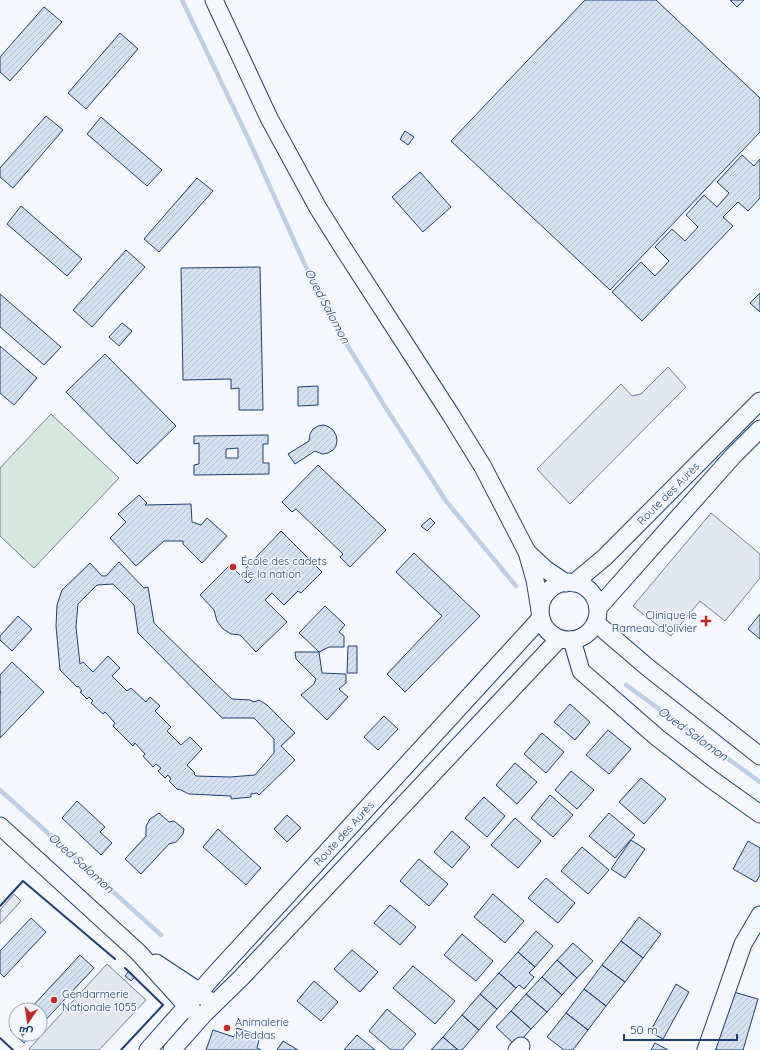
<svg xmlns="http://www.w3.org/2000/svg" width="760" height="1050" font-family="Quicksand,Cairo,sans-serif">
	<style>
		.park { fill: #d7e8df; stroke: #687fa3 }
		.parking { fill: #e3e8f0; stroke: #687fa3 }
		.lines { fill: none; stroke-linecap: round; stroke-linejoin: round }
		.stream { stroke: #bed0e5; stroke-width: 4.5 }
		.building { fill: url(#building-hatch); stroke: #1d3f73; fill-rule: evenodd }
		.minor-casing { stroke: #1d3f73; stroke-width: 19 }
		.minor { stroke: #f4f7fb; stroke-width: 17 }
		.wall { stroke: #1d3f73; stroke-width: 2 }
		.poi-dot { fill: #c62828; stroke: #f4f7fb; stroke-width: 1.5 }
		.labels { text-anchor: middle; stroke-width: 3; stroke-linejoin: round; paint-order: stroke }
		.street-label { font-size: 11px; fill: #1d3f73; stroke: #f4f7fb }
		.poi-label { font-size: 11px; fill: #1d3f73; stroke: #f4f7fb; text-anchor: start }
		.water-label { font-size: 12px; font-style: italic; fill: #1d3f73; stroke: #f4f7fb }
	</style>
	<defs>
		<pattern id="building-hatch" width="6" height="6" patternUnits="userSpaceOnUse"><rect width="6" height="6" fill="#d5e0f0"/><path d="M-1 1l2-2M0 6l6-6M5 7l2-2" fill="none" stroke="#b6c1d1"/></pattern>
	</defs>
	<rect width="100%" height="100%" fill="#f4f7fb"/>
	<path class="park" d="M51,414L119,478L34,568L0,536V468Z"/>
	<path class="parking" d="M668,367L686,387L570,504L537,469L621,384L632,396L641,394Z
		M711,513L760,554V578L725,621L700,601L671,636L633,606Z
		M14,894L21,901L0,924V910Z
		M107,964L146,1000L99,1050H30L29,1049Z"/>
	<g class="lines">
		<path class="stream" d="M182,0L248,138L305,265L343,338L384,405L446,501L516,586
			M626,685L760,782
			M0,790L161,935"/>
	</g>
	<path class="building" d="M585,0H656L760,98V132L610,290L451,141Z
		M730,0H744L737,7Z
		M44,7L62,22L10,81L0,72V57Z
		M120,33L138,49L86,109L68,93Z
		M46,116L63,130L13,188L0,177V168Z
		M101,117L162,170L147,186L87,134Z
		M405,131L414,137L408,145L400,139Z
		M742,155L754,166L760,159V198L748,211L738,202L723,217L733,226L642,321L612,292L641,262L655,276L669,261L655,247L672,229L685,241L698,227L686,215L704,195L717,207L729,193L717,182Z
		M420,172L451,207L423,232L392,197Z
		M197,178L213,191L159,252L144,239Z
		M21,206L82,259L67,276L7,224Z
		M126,250L145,267L92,327L73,310Z
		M260,267L263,410H239V388L231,389V379L183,380L181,268Z
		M760,293V312L750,303Z
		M0,294L61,347L44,365L0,327Z
		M122,323L132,331L119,346L109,337Z
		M0,346L37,378L14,405L0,393Z
		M105,354L176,426L137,464L66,392Z
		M318,386V405L298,406V387Z
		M324,425L329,427L333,430L336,435L337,440L336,446L333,450L328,453L322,454L315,451L295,464L288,454L309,441L310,434L313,429L318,426Z
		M268,435V444H263V463H269V474L194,475V465L199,464V443L194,444V436ZM238,448V458H226V449Z
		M318,465L386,530L350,567L340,557L343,554L296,509L292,512L282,502Z
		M139,495L147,503L145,505L191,504L192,522L201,525L207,518L227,536L202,563L183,544V541H164L136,566L110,538L126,522L118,514Z
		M430,518L435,523L427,531L421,526Z
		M281,531L322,572L301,593L298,591L284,605L272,593L265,600L287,622L256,652L240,635L231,634L223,629L217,621L214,610L200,595L230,565L248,583L254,577L246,568Z
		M414,553L480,616L405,692L387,674L442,616L396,572Z
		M119,562L144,588L148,587L154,623L213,681L232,699L250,700L254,702L259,700L267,705L295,733L281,746L295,760L259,795L257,793L251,794V797L231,799V796L189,794L179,789L178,790L169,781L171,779L168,775L165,778L158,771L161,768L156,764L153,767L143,756L145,754L135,743L133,746L113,726L115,723L105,712L103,714L91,703L93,701L89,697L87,699L80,692L82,691L78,686L77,687L60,670L56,626L57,605L62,590L90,563L102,576H106ZM113,584L134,605L138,633L222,718H254L274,739V753L255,775L230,777L196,776L194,774L195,773L187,765L202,749L190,737L181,745L167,731L171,727L155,711L160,706L150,697L146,702L131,688L127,691L112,676L120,668L108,656L93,672L83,662L80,664L76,627L78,604L97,585Z
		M325,606L345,625L339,632L344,636V647H329L319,652L299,633Z
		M760,614V639L748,629Z
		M18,616L32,629L12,651L0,640V636Z
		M348,646H357V673H347Z
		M295,652H319L322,673L346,674V683L339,689L348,697L327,720L301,695L314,684L316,679L296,659Z
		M12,662L44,692L0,738V694L1,692L0,691V675Z
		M570,704L590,722L575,740L554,722Z
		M384,716L398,729L378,750L364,737Z
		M608,730L631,749L609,774L586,755Z
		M542,733L564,752L546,773L524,754Z
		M515,763L537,782L517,804L496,785Z
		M571,771L594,790L577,809L555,790Z
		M641,778L666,799L644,824L619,802Z
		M550,795L573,815L553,837L531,818Z
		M484,797L505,816L487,837L465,818Z
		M77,801L105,827L100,832L112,843L101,855L62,818Z
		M159,813L169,822L174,821L184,829L183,834L176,842L169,844L141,874L125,859L146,836V826L150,819Z
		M609,813L635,835L615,858L589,836Z
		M287,815L301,828L287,842L274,829Z
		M515,818L541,841L518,868L491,845Z
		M218,829L261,868L246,885L203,847Z
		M452,831L470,847L452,868L434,852Z
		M631,840L645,849L625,878L611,869Z
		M748,841L760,848V875L756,882L733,869Z
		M582,847L609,870L588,894L561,871Z
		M419,859L448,884L429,906L400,881Z
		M546,878L575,903L558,923L528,898Z
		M493,894L524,921L505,943L474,917Z
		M390,905L416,927L400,945L374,923Z
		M639,917L661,934L643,958L621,941Z
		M31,918L46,932L4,977L0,973V951Z
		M536,931L553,946L535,967L518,952Z
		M462,934L493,961L476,981L444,955Z
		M621,941L643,958L625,982L602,965Z
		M573,943L593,961L577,978L557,960Z
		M352,950L378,972L360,992L334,969Z
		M518,952L535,967L529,973L534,977L524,989L519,985L516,988L499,973Z
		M80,955L94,968L40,1026V1010H29Z
		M557,960L577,978L562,995L542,977Z
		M602,965L625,982L606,1006L584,989Z
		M413,966L455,1001L435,1024L393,988Z
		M129,971L135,977L131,981L125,976Z
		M499,973L516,988L497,1009L480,994Z
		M542,977L562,995L547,1012L526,994Z
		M314,981L338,1002L321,1021L297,1001Z
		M676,984L689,992L663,1039L650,1032Z
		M584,989L606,1006L588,1030L566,1013Z
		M730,991L758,999L743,1050H719L713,1048Z
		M480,994L497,1009L479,1030L462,1015Z
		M526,994L547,1012L531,1029L511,1011Z
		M387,1009L416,1034L402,1050H391L369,1031Z
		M511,1011L531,1029L516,1046L496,1027Z
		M566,1013L588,1030L573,1050H564L547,1037Z
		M462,1015L479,1030L462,1050H458L443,1037Z
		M16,1024V1034H32L24,1043L10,1030Z
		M237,1028L260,1036L257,1048L261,1050H206L213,1030L234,1037Z
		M357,1035L375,1050H344Z
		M443,1037L458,1050H431Z
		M283,1041L298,1050H277Z
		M655,1043L668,1050H651Z"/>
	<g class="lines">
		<g class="minor-casing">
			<g id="minor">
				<path d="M214,0L269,118L318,208L345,251L451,415L483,467L527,552L535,580L540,610"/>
				<path d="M527,552L545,569L566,583"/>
				<circle cx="569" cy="611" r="29"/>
				<path id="s1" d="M574,583L605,557L760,401"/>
				<path d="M598,608L733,456L760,429"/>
				<path d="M596,623L646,666L760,756"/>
				<path d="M572,640L581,671L658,738L711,779L760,814"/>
				<path d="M0,826L138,952L187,1006L195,1013"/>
				<path d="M156,963L200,992L208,1000"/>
				<path id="s2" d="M148,1050L217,972L541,618"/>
				<path d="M172,1050L204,1014L241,978L559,639"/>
				<path d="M517,1050L521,1046"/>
				<path d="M706,1050L743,944L760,915"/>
			</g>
		</g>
		<use href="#minor" class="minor"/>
		<path class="wall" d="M0,906L23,881L115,959
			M0,1038L13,1050
			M121,1050L163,1005L125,968"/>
	</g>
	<g class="poi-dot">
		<circle cx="233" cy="567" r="4"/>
		<path d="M704 615h4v4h4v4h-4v4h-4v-4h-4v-4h4z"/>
		<circle cx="54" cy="1000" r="4"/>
		<circle cx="227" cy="1028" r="4"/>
	</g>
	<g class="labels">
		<g class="street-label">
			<text dy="4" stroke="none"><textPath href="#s1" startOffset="130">Route des Aurès</textPath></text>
			<text dy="4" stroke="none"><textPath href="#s2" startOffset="292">Route des Aurès</textPath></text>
		</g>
		<g class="poi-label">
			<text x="241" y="565">École des cadets<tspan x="241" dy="13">de la nation</tspan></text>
			<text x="697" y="619" text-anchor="end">Clinique le<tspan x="697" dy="13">Rameau d'olivier</tspan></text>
			<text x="62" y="998">Gendarmerie<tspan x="62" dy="13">Nationale 1055</tspan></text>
			<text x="235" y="1026">Animalerie<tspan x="235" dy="13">Meddas</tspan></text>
		</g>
		<g class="water-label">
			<text transform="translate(327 306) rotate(62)" y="4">Oued Salomon</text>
			<text transform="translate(693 734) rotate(36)" y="4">Oued Salomon</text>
			<text transform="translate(81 863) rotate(42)" y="4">Oued Salomon</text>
		</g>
	</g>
	<g transform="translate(28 1022) rotate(193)"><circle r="19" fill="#f4f7fb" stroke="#9eadc5"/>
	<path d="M0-3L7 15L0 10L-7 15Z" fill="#c62828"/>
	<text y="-6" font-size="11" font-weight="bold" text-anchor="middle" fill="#1d3f73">ش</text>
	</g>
	<path d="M624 1034v6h113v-6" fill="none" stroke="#1d3f73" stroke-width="2"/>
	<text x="630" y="1034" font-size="12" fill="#1d3f73" stroke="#f4f7fb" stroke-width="3" paint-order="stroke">50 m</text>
</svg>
